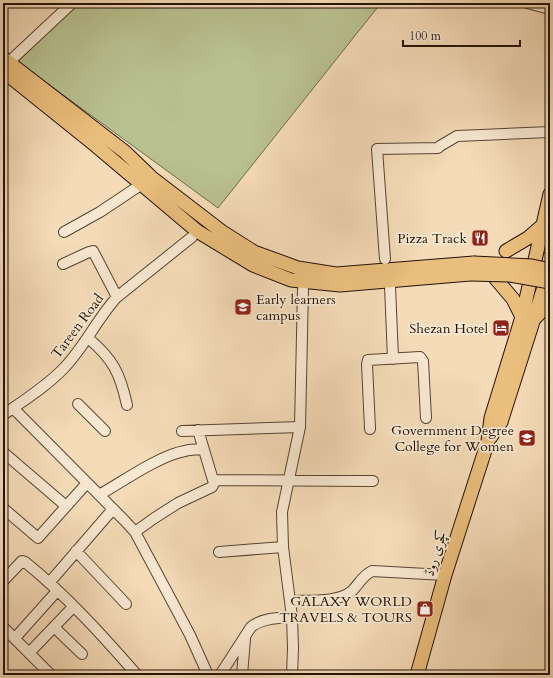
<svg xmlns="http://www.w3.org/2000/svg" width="553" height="678" font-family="Cardo,Amiri,serif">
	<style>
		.green { fill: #b9c191; stroke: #6e6a4c }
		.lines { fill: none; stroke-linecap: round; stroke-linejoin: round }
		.minor-casing { stroke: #574433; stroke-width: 12 }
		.major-casing { stroke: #221207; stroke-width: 15 }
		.minor { stroke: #f8e8d1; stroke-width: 10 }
		.major { stroke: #eabe7c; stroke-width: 13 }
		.major-bridge-casing { stroke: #221207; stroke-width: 15; stroke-linecap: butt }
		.major-bridge { stroke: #eabe7c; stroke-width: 13 }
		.labels { text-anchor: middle; stroke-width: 3.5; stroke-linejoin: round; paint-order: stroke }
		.poi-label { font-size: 14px; fill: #221207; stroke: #f8e8d1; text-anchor: end }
		.street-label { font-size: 14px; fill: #221207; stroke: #f8e8d1 }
	</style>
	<rect width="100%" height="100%" fill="#f5dbb8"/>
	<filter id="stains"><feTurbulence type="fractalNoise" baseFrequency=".005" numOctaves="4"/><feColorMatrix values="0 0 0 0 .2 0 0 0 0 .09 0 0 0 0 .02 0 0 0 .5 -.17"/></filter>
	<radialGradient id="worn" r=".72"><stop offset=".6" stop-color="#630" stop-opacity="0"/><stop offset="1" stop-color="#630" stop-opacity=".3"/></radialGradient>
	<path class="green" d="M75,3H381L218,208L18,62Z"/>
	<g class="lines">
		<g class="minor-casing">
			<path id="minor" d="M527,3L550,9
				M9,62L72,3
				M64,232L100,212L142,184
				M385,259L377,149L438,148L440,146L457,136L550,132
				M63,264L89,252L93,251L117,297
				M390,286L393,359
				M88,338C113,359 120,373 127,405
				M78,404L105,431
				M13,408L125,521L135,532L190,635L208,675
				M3,415C23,401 47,386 64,368C85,346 97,319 117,297L192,237
				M370,429L367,364L368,360L420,357L423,361L426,418
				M182,431L300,427
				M3,452L66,506
				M213,480L373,481
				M99,495C122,482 160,455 185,451C191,449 197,450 203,449
				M3,508L38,538L87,483
				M135,532L153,519L178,503L212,487L214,483L213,480L198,430
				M76,551L126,604
				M219,552L283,547
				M3,581L22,561L25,562C66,595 103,636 137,675
				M49,583L113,509
				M290,601C308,600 338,603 352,591C359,584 362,576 372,571L445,575
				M3,627L51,675
				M54,627L82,654
				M15,638L57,591
				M29,653L73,607
				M220,675L251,627C262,618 279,618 292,617
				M242,675L245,639
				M292,675L293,648L292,617L283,547L282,512L300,427L303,289"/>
		</g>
		<g class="major-casing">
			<path id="major" d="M3,58L125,152L152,178L221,231L254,252L298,268L336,274L474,263
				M3,71L95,145L197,231L253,265L291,280L340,285L470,274
				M506,251L528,238L542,226
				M496,279L513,299L522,317
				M533,320L544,309L550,305
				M490,438L501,422L544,287L550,257
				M417,675L445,575L488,441L491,418L522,317L550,194"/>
		</g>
		<use href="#minor" class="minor"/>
		<use href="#major" class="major"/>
		<g class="major-bridge-casing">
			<path id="major-bridge" d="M474,263L532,266L550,270
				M470,274L510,275L550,282"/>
		</g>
		<use href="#major-bridge" class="major-bridge"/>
	</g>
	<defs>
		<g id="restaurant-square" transform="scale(0.9)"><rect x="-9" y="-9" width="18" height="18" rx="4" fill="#8f2418" stroke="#f8e8d1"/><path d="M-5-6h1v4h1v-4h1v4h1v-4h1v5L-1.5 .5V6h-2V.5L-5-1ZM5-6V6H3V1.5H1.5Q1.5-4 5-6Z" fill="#fff"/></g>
		<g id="school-square" transform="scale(0.9)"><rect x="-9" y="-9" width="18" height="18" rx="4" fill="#8f2418" stroke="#f8e8d1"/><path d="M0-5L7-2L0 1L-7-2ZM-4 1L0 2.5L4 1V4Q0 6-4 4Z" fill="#fff"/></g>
		<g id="hotel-square" transform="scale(0.9)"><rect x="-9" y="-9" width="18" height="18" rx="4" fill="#8f2418" stroke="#f8e8d1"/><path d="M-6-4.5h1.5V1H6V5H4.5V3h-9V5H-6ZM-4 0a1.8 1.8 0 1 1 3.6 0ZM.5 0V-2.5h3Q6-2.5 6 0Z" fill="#fff"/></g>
		<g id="university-square" transform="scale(0.9)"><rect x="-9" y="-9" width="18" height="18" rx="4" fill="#8f2418" stroke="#f8e8d1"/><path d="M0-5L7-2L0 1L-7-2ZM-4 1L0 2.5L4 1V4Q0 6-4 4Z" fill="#fff"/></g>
		<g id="shop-square" transform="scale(0.9)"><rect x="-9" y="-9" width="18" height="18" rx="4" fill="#8f2418" stroke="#f8e8d1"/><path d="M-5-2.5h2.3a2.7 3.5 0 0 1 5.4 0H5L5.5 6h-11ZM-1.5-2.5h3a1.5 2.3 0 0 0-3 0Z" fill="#fff"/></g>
	</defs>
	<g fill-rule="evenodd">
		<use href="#restaurant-square" x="480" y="238"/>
		<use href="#school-square" x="243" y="307"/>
		<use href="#hotel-square" x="501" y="328"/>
		<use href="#university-square" x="527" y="438"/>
		<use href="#shop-square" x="425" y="609"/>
	</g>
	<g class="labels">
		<g class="poi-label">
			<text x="467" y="243">Pizza Track</text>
			<text x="256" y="304" text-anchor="start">Early learners<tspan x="256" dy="16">campus</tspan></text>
			<text x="488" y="333">Shezan Hotel</text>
			<text x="514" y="435">Government Degree<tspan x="514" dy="16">College for Women</tspan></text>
			<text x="412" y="606">GALAXY WORLD<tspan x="412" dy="16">TRAVELS &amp; TOURS</tspan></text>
		</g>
		<g class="street-label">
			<text transform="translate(77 326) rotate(-53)" y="5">Tareen Road</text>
			<text transform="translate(435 553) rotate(-73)" y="5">کچری روڈ</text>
		</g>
	</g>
	<rect width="553" height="678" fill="none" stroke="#f5dbb8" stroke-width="16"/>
	<rect x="4" y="4" width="545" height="670" fill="none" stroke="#221207" stroke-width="2"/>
	<rect x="8" y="8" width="537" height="662" fill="none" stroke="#221207"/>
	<path d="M403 40v6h117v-6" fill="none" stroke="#221207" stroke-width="2"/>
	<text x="409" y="40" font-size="12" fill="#221207" stroke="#f8e8d1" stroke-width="3" paint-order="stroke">100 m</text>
	<rect width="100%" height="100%" filter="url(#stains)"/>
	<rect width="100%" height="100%" fill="url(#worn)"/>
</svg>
